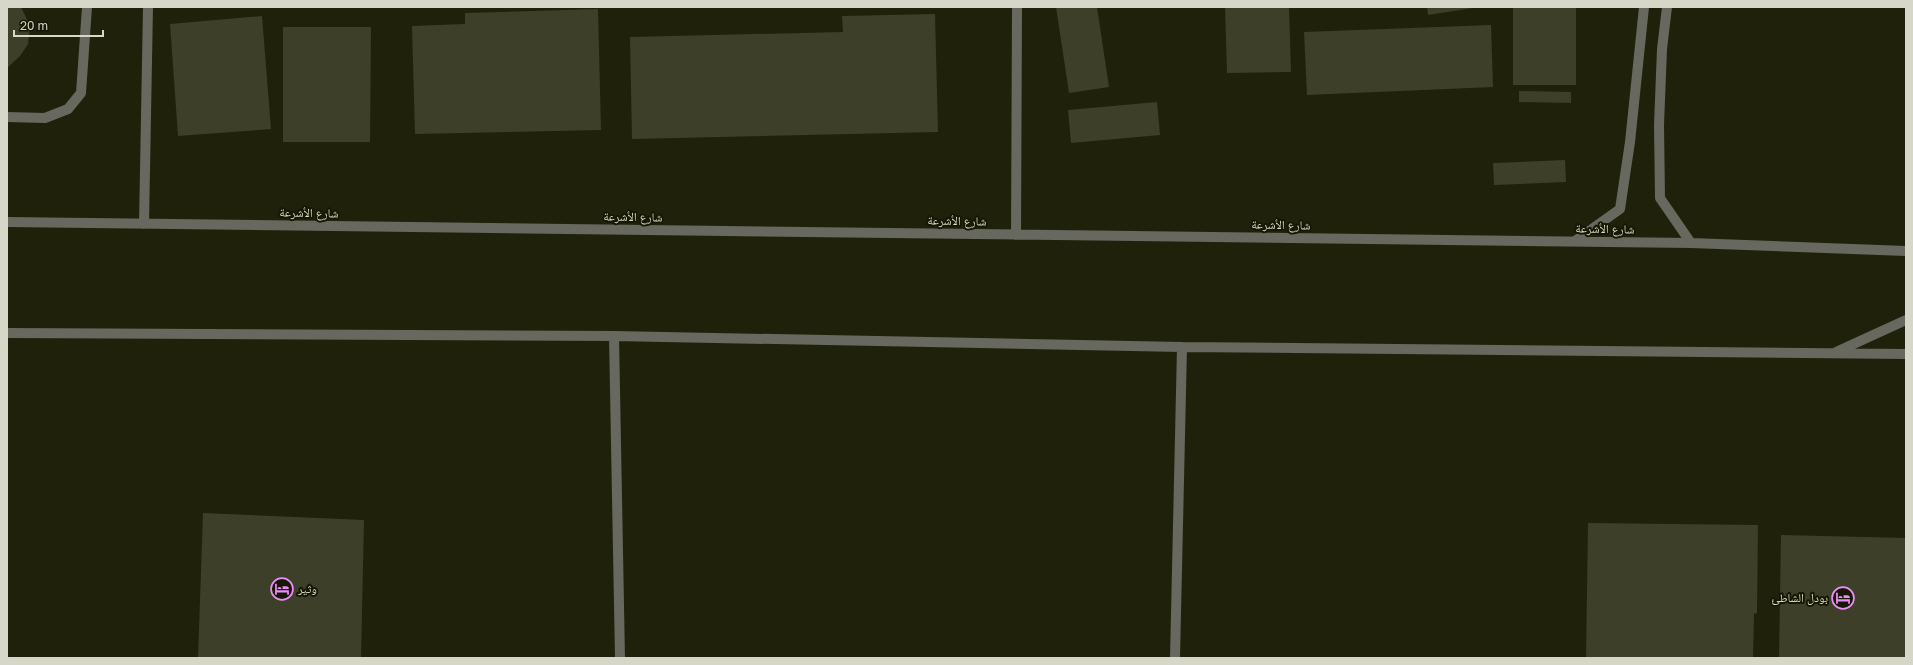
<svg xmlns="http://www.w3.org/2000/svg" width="1913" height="665" font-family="'Golos Text','Noto Naskh Arabic',sans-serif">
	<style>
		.building { fill: #3d3f28 }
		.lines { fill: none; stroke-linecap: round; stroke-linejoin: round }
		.minor { stroke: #67685e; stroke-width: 10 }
		.labels { text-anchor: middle; stroke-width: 4; stroke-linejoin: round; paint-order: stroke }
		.street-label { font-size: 12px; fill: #d6d7c9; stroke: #171803 }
		.poi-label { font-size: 12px; fill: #d6d7c9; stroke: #171803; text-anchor: start }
	</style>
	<rect width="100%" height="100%" fill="#20210b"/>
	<path class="building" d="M7,7H21L30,26L28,44L20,56L7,68Z
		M1056,7H1097L1109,87L1069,93Z
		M1225,7H1289L1291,72L1227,73Z
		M1427,7H1473V8L1428,15Z
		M1513,7H1576V85H1513Z
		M598,9L601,130L415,134L412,26L465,24V13Z
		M935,14L938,132L632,139L630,37L843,32L842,16Z
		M262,16L271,129L178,136L170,24Z
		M1491,25L1493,87L1307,95L1304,32Z
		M283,27H371L370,142H283Z
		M1519,91L1571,92V103L1519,102Z
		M1157,102L1160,135L1071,143L1068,110Z
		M1565,160L1566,182L1494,185L1493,163Z
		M203,513L364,520L361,658H198Z
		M1588,523L1758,525L1757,613L1754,614L1753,658H1586Z
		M1781,535L1906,538V658H1779Z"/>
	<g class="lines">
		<path class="minor" d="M1667,7L1662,49L1659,125L1660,198L1691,243
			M7,117L45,118L68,109L81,93L87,7
			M7,222L1691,243L1906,251
			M144,224L148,7
			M1016,235L1017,7
			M1575,241L1620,209L1630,142L1644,7
			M7,333L614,336L1182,347L1906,354
			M614,336L620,658
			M1836,352L1906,320
			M1175,658L1182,347"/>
	</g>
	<defs>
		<g id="hotel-ring" transform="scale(1.15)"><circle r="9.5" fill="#171803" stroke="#eb8dfb" stroke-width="1.5"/><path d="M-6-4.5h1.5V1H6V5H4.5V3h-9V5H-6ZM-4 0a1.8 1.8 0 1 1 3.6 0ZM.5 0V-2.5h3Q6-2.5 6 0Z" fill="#eb8dfb"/></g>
	</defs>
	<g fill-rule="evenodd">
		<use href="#hotel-ring" x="282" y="589"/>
		<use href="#hotel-ring" x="1843" y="598"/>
	</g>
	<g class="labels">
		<g class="street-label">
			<text transform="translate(309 213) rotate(1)" y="4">شارع الأشرعة</text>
			<text transform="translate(633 217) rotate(1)" y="4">شارع الأشرعة</text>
			<text transform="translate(957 221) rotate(1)" y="4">شارع الأشرعة</text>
			<text transform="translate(1281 225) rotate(1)" y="4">شارع الأشرعة</text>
			<text transform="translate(1605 229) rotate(1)" y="4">شارع الأشرعة</text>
		</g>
		<g class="poi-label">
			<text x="298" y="593">وثير</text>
			<text x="1828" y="602" text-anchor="end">بودل الشاطئ</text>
		</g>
	</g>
	<rect width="1913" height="665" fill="none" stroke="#d6d7c9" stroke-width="16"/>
	<path d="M14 30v6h89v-6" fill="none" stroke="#d6d7c9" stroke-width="2"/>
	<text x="20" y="30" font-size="12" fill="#d6d7c9" stroke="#171803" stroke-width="3" paint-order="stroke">20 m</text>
</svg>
